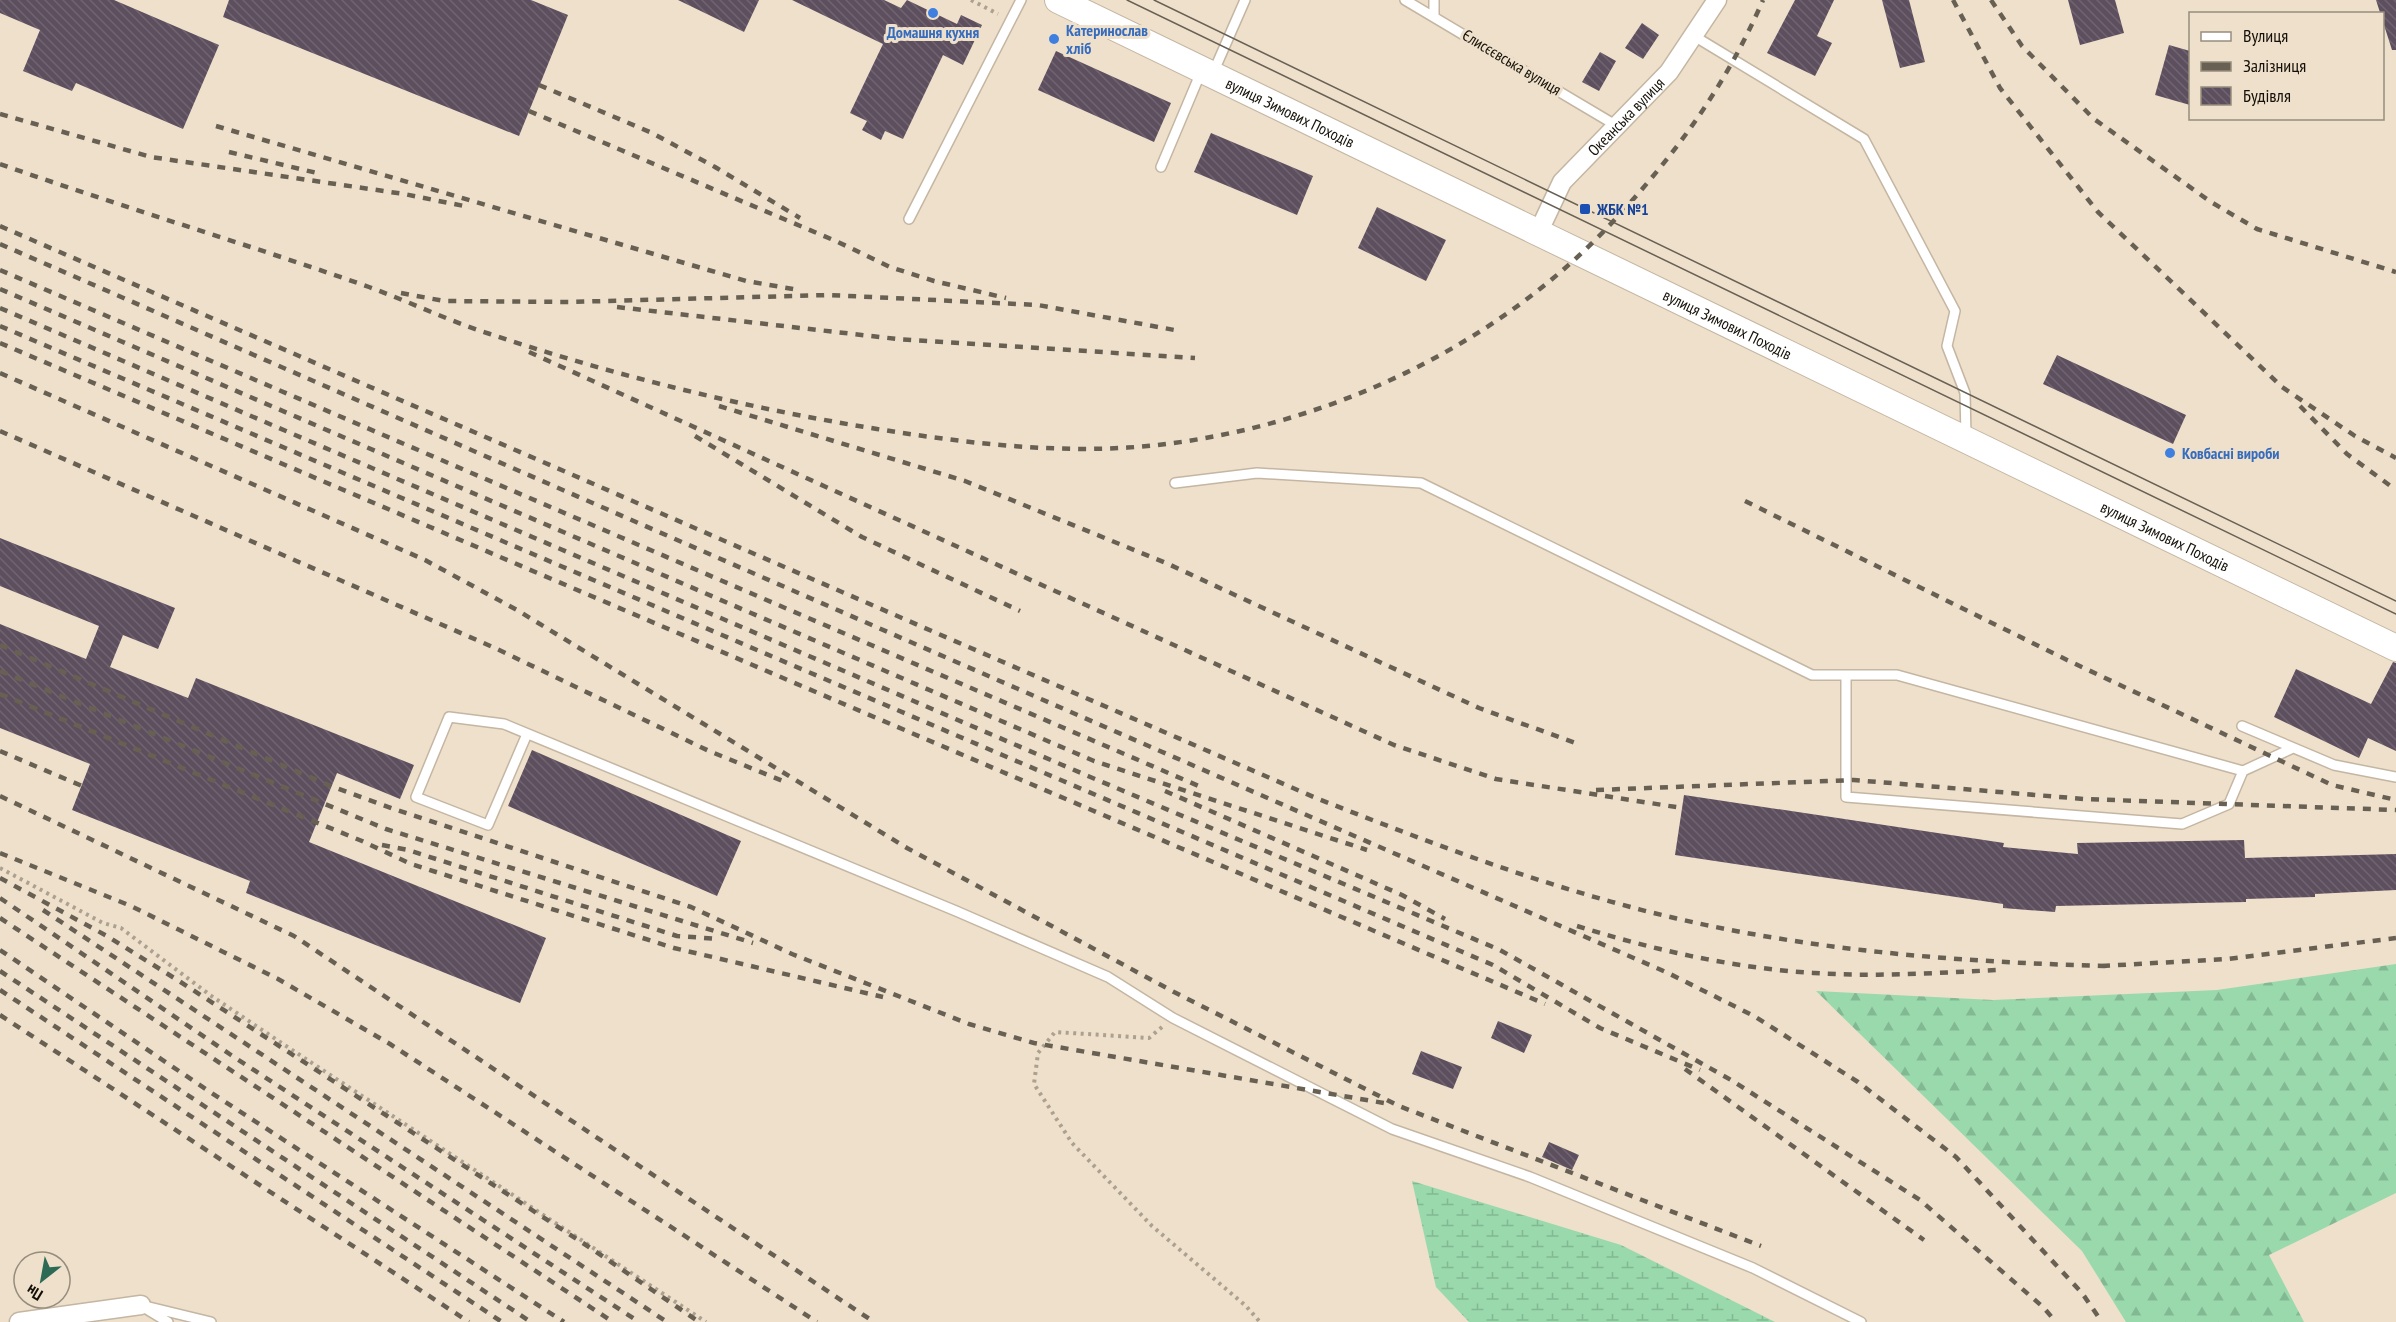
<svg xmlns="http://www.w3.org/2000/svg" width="2396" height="1322" font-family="'PT Sans Narrow',sans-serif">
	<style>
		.forest { fill: url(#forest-firs) }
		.wetland { fill: url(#wetland-marsh) }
		.building { fill: url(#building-back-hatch) }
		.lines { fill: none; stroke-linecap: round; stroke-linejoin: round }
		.lane-casing { stroke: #c4b6a2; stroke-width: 12 }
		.street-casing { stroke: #c4b6a2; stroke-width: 21 }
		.secondary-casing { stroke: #c4b6a2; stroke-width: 28 }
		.path { stroke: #aca190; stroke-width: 4; stroke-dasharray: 3 4.5; stroke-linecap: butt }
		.lane { stroke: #fff; stroke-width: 9 }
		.street { stroke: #fff; stroke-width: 18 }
		.secondary { stroke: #fff; stroke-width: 26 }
		.tram { stroke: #686053; stroke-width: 1.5 }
		.rail { stroke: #686053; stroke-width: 4.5; stroke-dasharray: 8 8; stroke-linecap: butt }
		.shop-dot { fill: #3f7fe0; stroke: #eee0cb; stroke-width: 2 }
		.transit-dot { fill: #1a4fb4; stroke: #eee0cb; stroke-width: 2 }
		.labels { text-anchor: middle; stroke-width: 6; stroke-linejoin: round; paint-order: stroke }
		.shop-label { font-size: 16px; font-weight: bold; fill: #366cbe; stroke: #eee0cb; text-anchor: start }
		.street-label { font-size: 16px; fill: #141008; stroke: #eee0cb }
		.transit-label { font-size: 16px; font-weight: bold; fill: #164399; stroke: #eee0cb; text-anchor: start }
	</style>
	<defs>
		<pattern id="forest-firs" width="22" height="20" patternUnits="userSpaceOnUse" patternTransform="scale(1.5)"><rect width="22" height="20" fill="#99d9ac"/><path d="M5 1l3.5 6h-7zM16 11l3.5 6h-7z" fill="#83b992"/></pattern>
		<pattern id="wetland-marsh" width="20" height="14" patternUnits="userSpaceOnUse" patternTransform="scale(1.5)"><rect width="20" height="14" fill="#99d9ac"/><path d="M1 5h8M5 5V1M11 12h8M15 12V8" fill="none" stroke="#83b992"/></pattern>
		<pattern id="building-back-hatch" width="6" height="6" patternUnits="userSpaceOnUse" patternTransform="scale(1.5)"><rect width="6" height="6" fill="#5e4f5f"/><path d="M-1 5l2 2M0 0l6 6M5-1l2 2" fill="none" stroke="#706470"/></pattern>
	</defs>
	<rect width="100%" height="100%" fill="#eee0cb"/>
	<path class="forest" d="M2396,964V1193L2269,1255L2304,1322H2126L2082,1251L1816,991L1993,1000L2217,990Z"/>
	<path class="wetland" d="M1412,1181L1621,1245L1775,1322H1469L1436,1287Z"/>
	<path class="building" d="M0,0H114L219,45L183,129L76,83L72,91L23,71L40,30L0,13Z
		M229,0H531L568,15L519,136L223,17Z
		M678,0H759L744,32Z
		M792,0H884L901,8L907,0L957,24L961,15L982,25L963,65L943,55L903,139L885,131L881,140L862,130L867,121L850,113L883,44Z
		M1795,0H1834L1817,36L1832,43L1815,76L1767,53Z
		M1882,0H1909L1925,62L1900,68Z
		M2068,0H2115L2124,33L2080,45Z
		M2376,0H2396V50H2392Z
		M1642,23L1659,35L1643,59L1625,48Z
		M2169,45L2190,51V105L2155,95Z
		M1056,51L1171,103L1154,142L1038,90Z
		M1600,52L1616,61L1599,91L1582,82Z
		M1211,133L1313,176L1297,215L1194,172Z
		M1377,207L1446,240L1426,281L1358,248Z
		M2057,355L2186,415L2173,444L2043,384Z
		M0,538L175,608L158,649L123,635L110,667L188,698L196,678L414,765L400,799L337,773L309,842L546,938L520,1003L246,893L250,881L72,810L90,764L0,728V624L86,659L99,626L0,586Z
		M2393,662L2396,663V751L2368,738L2359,758L2274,717L2296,669L2371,704Z
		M532,750L741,841L717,896L508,806Z
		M1684,795L2004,843L2003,847L2078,854L2077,843L2244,840L2245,858L2396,854V890L2315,894V897L2246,899V902L2056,906L2055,912L2003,908V904L1675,855Z
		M1498,1021L1532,1035L1524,1053L1491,1038Z
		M1421,1051L1462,1067L1453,1089L1412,1074Z
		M1549,1142L1579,1155L1572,1170L1542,1157Z"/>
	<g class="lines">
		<g class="lane-casing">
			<path id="lane" d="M1405,0L1617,126
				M1434,0V15
				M1694,36L1864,139L1955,311L1947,346L1965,393L1966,436
				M1213,73L1245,0
				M1161,167L1201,72
				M909,219L1021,0
				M1175,483L1257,473L1421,483L1812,675H1897L2243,771L2293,748
				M1846,675V797L2182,824L2229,804L2243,771
				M2242,726L2334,765L2396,777
				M527,734L488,825L416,797L449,717L504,724L956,911L1108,977L1173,1018L1392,1129L1530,1177L1753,1268L1861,1322
				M141,1305L211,1322
				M148,1310L168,1322"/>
		</g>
		<g class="street-casing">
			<g id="street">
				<path id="s1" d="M1538,233L1562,182L1669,72L1717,0"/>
				<path d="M19,1322L141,1305"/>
			</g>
		</g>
		<g class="secondary-casing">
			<g id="secondary">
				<path id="s2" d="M1058,0L2396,648"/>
			</g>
		</g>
		<path class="path" d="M971,0L998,14
			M0,868L103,923L121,928L210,995L277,1040L706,1322
			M1162,1027L1149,1038L1055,1032L1038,1053L1034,1084L1072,1143L1152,1226L1246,1306L1260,1322"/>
		<use href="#lane" class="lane"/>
		<use href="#street" class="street"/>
		<use href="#secondary" class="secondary"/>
		<path class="tram" d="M1127,0L2396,614
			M1154,0L2396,601"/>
		<path class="rail" d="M1953,0L2000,88L2098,212L2282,387L2355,436L2396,458
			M1991,0L2022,46L2094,119L2211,202L2257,229L2396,272
			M539,85L652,133L715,167L800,218
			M529,111L838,242L890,267L934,281L1006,298
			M0,114L151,157L404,194L469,207
			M216,126L746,281L799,290
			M229,152L317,173
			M0,164C122,207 247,244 369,287C410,302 449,321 490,334C616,376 746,408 877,429C972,444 1070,456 1166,444C1328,424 1492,348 1606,229C1672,159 1724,90 1763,0
			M0,226L1316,798C1415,837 1514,875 1616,903C1776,948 1944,962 2109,966
			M0,244L1668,973L1754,1016L1858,1082L1956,1157L2082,1293L2102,1322
			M0,270L1201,787
			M0,289L1094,761L1367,850
			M401,293L444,301L569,302L829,295L1038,305L1180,331
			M617,307L897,339L1195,358
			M0,308L1088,776L1500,950L1731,1080L1920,1200L2043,1307L2056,1322
			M0,326L1493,965L1600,1028L1700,1070
			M0,343L1545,1004
			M529,352L1394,745L1496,779L1682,808
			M0,373L425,560L517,610L907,848L1174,992L1399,1106L1761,1246
			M719,406L965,481L1166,563L1479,708L1581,745
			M2300,406L2347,454L2396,490
			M0,431L495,648L709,751L783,781
			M695,436L862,537L1020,611
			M1745,501L2067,660L2332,785L2396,800
			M0,645L331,786L394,809L691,907L792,954L969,1024L1034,1043L1384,1103
			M0,671L386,829L753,943
			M0,694L362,841L411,864L674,948L883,997
			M0,751L82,786
			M1596,790L1854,780L2084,799L2396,810
			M1165,791L1402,895L1445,919
			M0,796L294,936L874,1322
			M382,845L408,850L677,936L719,939
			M0,853L131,906L278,979L390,1044L817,1322
			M0,878L107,936L179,981L589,1247L699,1322
			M0,898L231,1055L639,1322
			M43,910L667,1322
			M0,918L613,1322
			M1577,926C1654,950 1733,968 1814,973C1875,977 1937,973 1997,970
			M0,950L210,1092L564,1322
			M2102,966L2227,959L2396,938
			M0,971L531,1322
			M0,990L502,1322
			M0,1015L469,1322
			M1685,1069L1924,1240"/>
	</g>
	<g class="shop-dot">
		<circle cx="933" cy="13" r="6"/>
		<circle cx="1054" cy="39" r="6"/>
		<circle cx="2170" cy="453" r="6"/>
	</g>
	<rect class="transit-dot" x="1579" y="203" width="12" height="12" rx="3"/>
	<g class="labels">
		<g class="shop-label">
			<text x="1066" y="36">Катеринослав<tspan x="1066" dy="18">хліб</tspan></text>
			<text x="933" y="38" text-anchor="middle">Домашня кухня</text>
			<text x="2182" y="459">Ковбасні вироби</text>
		</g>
		<g class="street-label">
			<text transform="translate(1512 62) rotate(31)" y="6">Єлисєєвська вулиця</text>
			<text dy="6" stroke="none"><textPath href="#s2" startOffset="258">вулиця Зимових Походів</textPath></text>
			<text dy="6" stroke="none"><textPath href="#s1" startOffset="148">Океанська вулиця</textPath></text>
			<text dy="6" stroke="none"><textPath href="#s2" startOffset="744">вулиця Зимових Походів</textPath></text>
			<text dy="6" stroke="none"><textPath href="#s2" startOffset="1230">вулиця Зимових Походів</textPath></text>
		</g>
		<g class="transit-label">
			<text x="1597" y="215">ЖБК №1</text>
		</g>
	</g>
	<rect x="2189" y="12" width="195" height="108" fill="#eee0cb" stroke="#978d7d" stroke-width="1.5"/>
	<rect x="2201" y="32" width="30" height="9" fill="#ffffff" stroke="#978d7d" stroke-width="1.5"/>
	<text x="2243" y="42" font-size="18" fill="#141008">Вулиця</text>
	<rect x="2201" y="62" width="30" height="9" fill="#686053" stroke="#978d7d" stroke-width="1.5"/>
	<text x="2243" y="72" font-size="18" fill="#141008">Залізниця</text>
	<rect x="2201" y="87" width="30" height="18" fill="url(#building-back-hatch)" stroke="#978d7d" stroke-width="1.5"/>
	<text x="2243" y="102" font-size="18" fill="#141008">Будівля</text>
	<g transform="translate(42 1280) rotate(211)"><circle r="28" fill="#eee0cb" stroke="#978d7d" stroke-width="1.5"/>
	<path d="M0-4.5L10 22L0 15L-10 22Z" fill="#2d6a56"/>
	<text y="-9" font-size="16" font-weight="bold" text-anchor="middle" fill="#141008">Пн</text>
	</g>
</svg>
